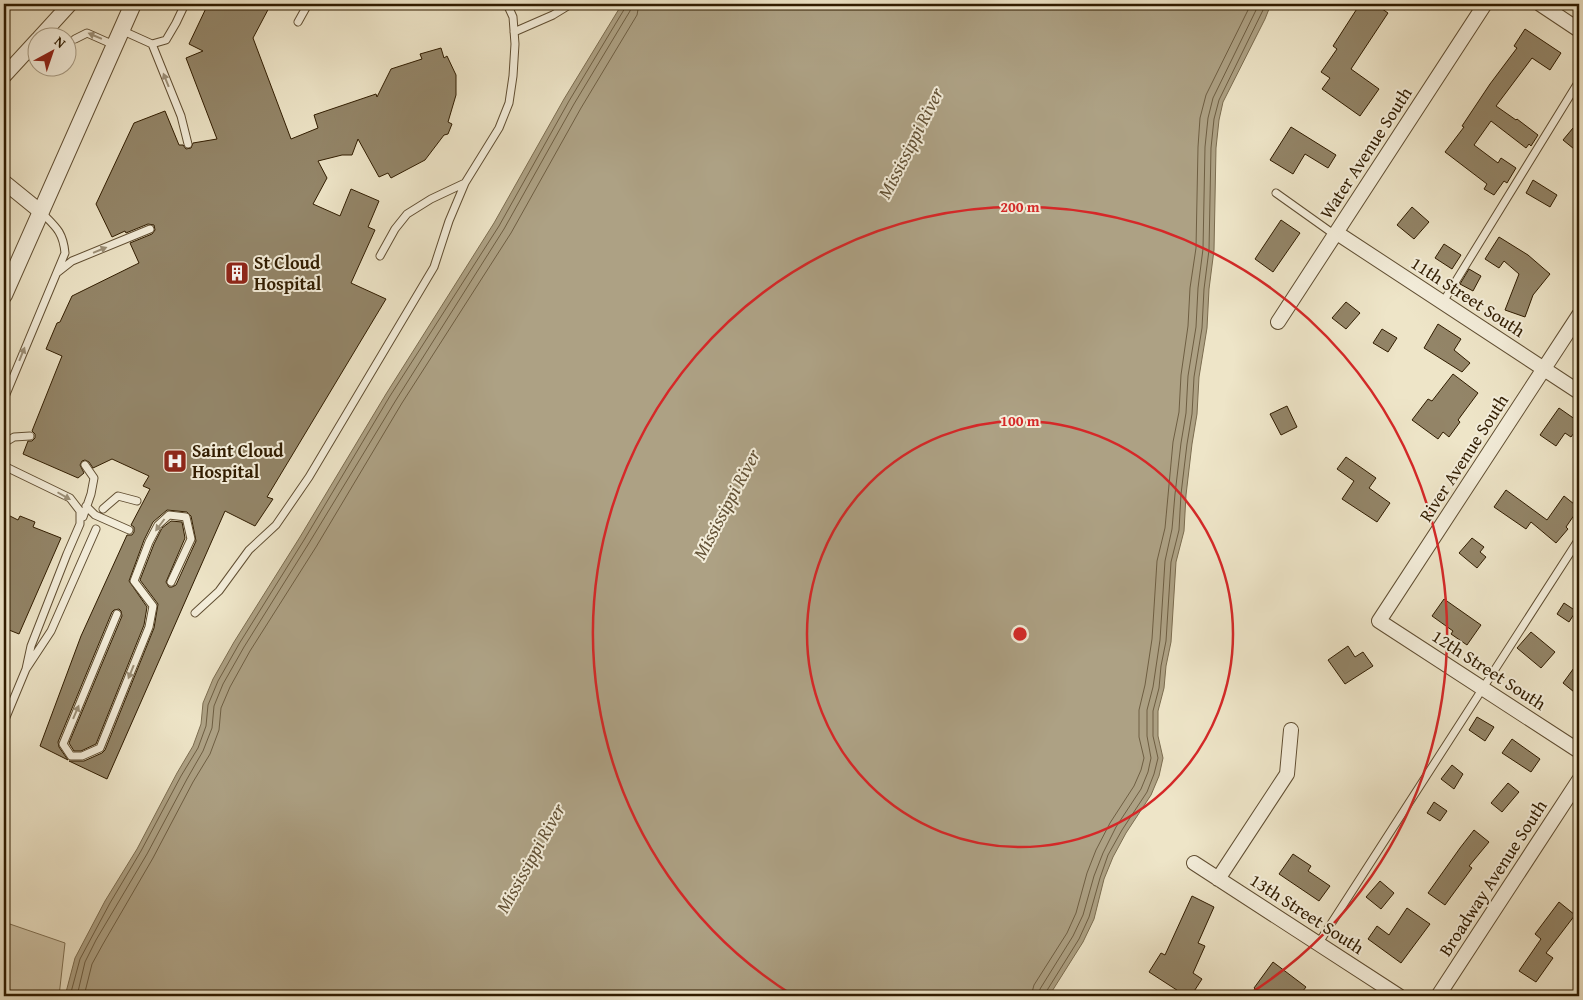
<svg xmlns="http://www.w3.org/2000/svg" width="1583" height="1000" font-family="'Gentium Book Plus',serif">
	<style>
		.green { fill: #cec3a6; stroke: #7f7053 }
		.water { fill: #ada184; stroke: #7b6c4f }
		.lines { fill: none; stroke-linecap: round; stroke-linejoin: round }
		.shore { stroke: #6e5e42; stroke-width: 1 }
		.building { fill: #938568; stroke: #301c00 }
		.service-casing { stroke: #604e32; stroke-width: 9 }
		.minor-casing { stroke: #604e32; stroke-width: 16 }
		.tertiary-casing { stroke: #604e32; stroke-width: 18 }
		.service { stroke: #f4eedb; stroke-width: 7 }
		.minor { stroke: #f4eedb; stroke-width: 14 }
		.tertiary { stroke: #f4eedb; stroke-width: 16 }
		.oneway { fill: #9c9078 }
		.ring { fill: none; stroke: #d62828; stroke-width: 2.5 }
		.labels { text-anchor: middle; stroke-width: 4; stroke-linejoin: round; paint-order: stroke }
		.street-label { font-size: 18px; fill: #301c00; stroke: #f4eedb }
		.poi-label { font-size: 18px; font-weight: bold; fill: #301c00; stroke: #f4eedb; text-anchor: start }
		.water-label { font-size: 19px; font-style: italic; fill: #625135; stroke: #f4eedb }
		.centre { fill: #d62828; stroke: #f4eedb; stroke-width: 2.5 }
		.ring-label { font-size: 15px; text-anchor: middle; font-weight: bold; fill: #d62828; stroke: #f4eedb; stroke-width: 4; stroke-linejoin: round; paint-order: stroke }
	</style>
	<rect width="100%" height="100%" fill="#eee5c8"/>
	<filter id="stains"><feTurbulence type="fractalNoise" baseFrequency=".004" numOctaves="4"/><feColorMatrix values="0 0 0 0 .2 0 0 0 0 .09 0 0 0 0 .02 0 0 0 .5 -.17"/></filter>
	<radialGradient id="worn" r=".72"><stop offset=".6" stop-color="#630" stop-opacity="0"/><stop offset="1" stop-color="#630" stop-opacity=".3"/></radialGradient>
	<path class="green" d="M4,922L65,943L59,996H4Z"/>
	<path class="water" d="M622,4H1271L1265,19L1223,102L1219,120L1216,148L1214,250L1209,289L1207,328L1199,377L1197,414L1192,444L1186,495L1184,531L1176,562L1171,642L1166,666L1164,688L1158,711V736L1163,758L1159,776L1151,795L1126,833L1113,857L1104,879L1094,919L1083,942L1049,996H65L75,958L105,901L137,849L177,773L193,746L201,724L203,703L213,679L234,642L300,537L386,394L494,223L564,99Z"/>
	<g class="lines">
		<path class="shore" d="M70,996L80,959L110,903L141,851L181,776L198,748L206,726L208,705L218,681L239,644L304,540L390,396L499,226L569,101L625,8V4
			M77,996L85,962L96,940L147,854L187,779L203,751L212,728L214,706L223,684L244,647L309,543L396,400L504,229L574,104L630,11L632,4
			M84,996L92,964L103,944L153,858L193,782L210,754L219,730L221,708L230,687L250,651L316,547L402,403L511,233L581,108L637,15L639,4
			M1031,996L1034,985L1067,933L1076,913L1087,873L1096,850L1110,823L1134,786L1141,770L1144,758L1139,737V710L1145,685L1152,639L1157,561L1165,528L1173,442L1179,412L1181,375L1188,326L1190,288L1196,248L1198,147L1200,118L1206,95L1251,4
			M1039,996L1040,989L1073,936L1083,915L1094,876L1103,853L1116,827L1141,789L1148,772L1151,758L1147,736V710L1153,687L1160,640L1165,561L1172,529L1175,494L1181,443L1186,413L1188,376L1196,327L1198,288L1203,249L1205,147L1208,118L1213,98L1259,4
			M1045,996L1046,992L1079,939L1089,917L1100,878L1108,855L1122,830L1147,792L1154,774L1158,758L1153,736V711L1159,688L1161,666L1166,641L1171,562L1179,530L1181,494L1187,444L1192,414L1194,377L1202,328L1204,289L1209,250L1211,148L1214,119L1219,100L1266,4"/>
	</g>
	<path class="building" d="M208,4H271L253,38L291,139L318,128L314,115L376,94L377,97L391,69L422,59L420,54L441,48L444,58L447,56L456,75V95L448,122L452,124L448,134L444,135L425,160L391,178L388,173L379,177L358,139L352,155H342L318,161L327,178L313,204L340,216L351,189L379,201L368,227L375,230L351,283L386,299L267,497L273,499L255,526L225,511L107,779L69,761H84L102,753L105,750L154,628L158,604L140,580L154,544L162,528L171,521L182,522L185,538L166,582L169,587H172L176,585L196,541L191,516L187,512L167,510L153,522L144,540L129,581L147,607L144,625L96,744L81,751H74L69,743L122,616L121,611L119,609L114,610L112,612L58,742L59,747L68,760L40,746L81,636L127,535H132L134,532V527L131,525L150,489L143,486L149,476L112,459L93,468L89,462L85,460L82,461L80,465L84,473L78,478L23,454L28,441H32L35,438V434L32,431L62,356L46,349L57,323L60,322L72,296L139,263L130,243L152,234L155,230L154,225L148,224L126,233L125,231L112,237L96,204L134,123L165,111L179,145H183L186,149L191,148L193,143L217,139L186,58L203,51L189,44Z
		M1360,4H1375L1388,13L1351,69L1379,89L1360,116L1322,89L1330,78L1321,72L1337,49L1333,46Z
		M1525,29L1561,53L1550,70L1532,58L1496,106L1516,120L1517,119L1538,135L1531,146L1529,144L1526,148L1491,121L1474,145L1498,163L1501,158L1516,168L1507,183L1504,181L1494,195L1484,189L1487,184L1445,152L1464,127L1462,126L1490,84L1517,48L1514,46Z
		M1291,127L1336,155L1328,168L1305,154L1293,174L1270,160Z
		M1573,128L1579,133V153L1563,140Z
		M1533,180L1557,195L1550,207L1526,193Z
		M1412,207L1429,222L1414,239L1397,225Z
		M1281,220L1300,233L1273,272L1255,259Z
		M1499,237L1528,255L1550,274L1533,295L1525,317L1505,310L1519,274L1504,261L1499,268L1485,259Z
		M1444,244L1461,255L1452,269L1435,258Z
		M1469,269L1481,276L1473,291L1460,284Z
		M1346,302L1360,313L1346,329L1332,318Z
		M1438,324L1461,339L1454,350L1470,363L1462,372L1424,348Z
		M1382,329L1397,338L1388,352L1373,343Z
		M1453,374L1478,393L1458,420L1460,422L1449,437L1443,432L1438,439L1412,420L1428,399L1432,401Z
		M1287,406L1297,427L1281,435L1270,414Z
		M1559,408L1579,422V426L1571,437L1565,433L1556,446L1540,435Z
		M1346,457L1376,478L1369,488L1390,503L1377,522L1342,499L1354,481L1337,469Z
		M1506,490L1547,520L1564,496L1579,508L1566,527L1568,529L1556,543L1531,522L1526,529L1494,507Z
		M4,513L18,520L20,516L35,522L33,527L61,538L19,634L4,628Z
		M1472,538L1484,547L1480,552L1486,557L1477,568L1459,553Z
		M1444,599L1481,625L1467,645L1451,634L1453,631L1432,616Z
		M1564,603L1576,611L1569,622L1557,614Z
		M1531,632L1555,652L1541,668L1517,648Z
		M1348,646L1355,657L1363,652L1373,666L1345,684L1328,660Z
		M1579,661V696L1563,683Z
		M1477,717L1494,727L1485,741L1469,730Z
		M1512,739L1540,759L1531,772L1502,753Z
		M1452,765L1463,774L1454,789L1441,779Z
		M1508,783L1519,792L1502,812L1491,803Z
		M1434,802L1447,811L1440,821L1427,813Z
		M1474,830L1489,842L1469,866L1472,868L1445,905L1428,893L1460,848Z
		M1293,854L1311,866L1308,871L1330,886L1319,901L1279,874Z
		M1380,881L1394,893L1381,909L1366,897Z
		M1192,896L1214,907L1198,943L1205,946L1193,973L1202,979L1191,996H1186L1149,972L1161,953L1165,955Z
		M1559,902L1575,915L1546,953L1553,958L1536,982L1519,971L1541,939L1535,934Z
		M1407,908L1430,924L1401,963L1368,939L1377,926L1389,935Z
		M1273,962L1306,987L1299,996H1265L1254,988Z"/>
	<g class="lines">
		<g class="service-casing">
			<path id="service" d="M298,22L308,4
				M121,30L152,44L181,116L188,144
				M514,32L553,15L571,4
				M75,39L87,33L114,45
				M152,44L166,40L176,23L185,4
				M1276,193L1335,235
				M4,196L9,187
				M380,256L395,229L407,214L431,199L465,183L499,128L509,103L513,76L515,44L513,17L507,4
				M58,272L72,261L150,229
				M1443,302L1579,81
				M4,399L65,253C63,232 56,227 42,213
				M4,443L14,437L30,436
				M4,466L70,498L80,511V524L67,554L31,646L26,669
				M86,506L95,515L129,530
				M103,509L118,496L137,501
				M83,517L91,494L94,478L85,465
				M195,613L219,591L249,550L276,525L309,477L434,267L449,221L465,183
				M117,614L63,744L71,756H82L100,748L149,627L153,606L134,581L149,542L158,525L169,515L186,517L191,539L171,582
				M4,722L26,669L51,631L96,529
				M1318,944L1579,539"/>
		</g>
		<g class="minor-casing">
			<path id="minor" d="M1540,4L1579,30
				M39,38L70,4
				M4,76L38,39
				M4,182L41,212
				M1337,233L1579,392
				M1579,315L1379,621L1579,751
				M1278,322L1485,4
				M1194,863L1399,996
				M1218,879L1287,774L1291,730
				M1438,996L1579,780"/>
		</g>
		<g class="tertiary-casing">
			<path id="tertiary" d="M4,295L133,4"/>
		</g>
		<use href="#service" class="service"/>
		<use href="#minor" class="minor"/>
		<use href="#tertiary" class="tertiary"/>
	</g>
	<defs><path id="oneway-solid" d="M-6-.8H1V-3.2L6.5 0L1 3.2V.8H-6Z" transform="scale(1.25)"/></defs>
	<g class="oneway">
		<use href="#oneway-solid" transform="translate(95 36) rotate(-157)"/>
		<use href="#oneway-solid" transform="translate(166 80) rotate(-112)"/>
		<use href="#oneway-solid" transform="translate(100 250) rotate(-22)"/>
		<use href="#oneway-solid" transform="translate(22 354) rotate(-68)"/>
		<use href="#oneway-solid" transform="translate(64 496) rotate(30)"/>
		<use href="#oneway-solid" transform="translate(160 525) rotate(127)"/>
		<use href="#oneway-solid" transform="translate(131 672) rotate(112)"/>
		<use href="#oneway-solid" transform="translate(76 712) rotate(-67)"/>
	</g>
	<g class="ring">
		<circle cx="1020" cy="634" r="213"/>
		<path d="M794 996A427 427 0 1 1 1246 996"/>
	</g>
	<defs>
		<g id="building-square" transform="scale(1.25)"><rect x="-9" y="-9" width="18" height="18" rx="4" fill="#8f2418" stroke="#f4eedb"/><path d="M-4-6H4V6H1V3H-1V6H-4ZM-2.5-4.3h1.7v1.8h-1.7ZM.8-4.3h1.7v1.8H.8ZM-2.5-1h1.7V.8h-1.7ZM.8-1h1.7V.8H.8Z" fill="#fff"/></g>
		<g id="hospital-square" transform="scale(1.25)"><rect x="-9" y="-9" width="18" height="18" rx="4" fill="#8f2418" stroke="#f4eedb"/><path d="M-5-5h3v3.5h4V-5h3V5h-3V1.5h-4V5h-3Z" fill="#fff"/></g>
	</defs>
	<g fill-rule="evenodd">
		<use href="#building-square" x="237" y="273"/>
		<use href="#hospital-square" x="175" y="461"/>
	</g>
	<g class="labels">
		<g class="street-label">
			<text transform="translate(1366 153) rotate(-57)" y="6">Water Avenue South</text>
			<text transform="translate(1468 297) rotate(33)" y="6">11th Street South</text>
			<text transform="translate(1464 458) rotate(-57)" y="6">River Avenue South</text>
			<text transform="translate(1489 670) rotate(33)" y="6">12th Street South</text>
			<text transform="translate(1493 878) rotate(-57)" y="6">Broadway Avenue South</text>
			<text transform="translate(1307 914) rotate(33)" y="6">13th Street South</text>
		</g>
		<g class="poi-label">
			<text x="254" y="269">St Cloud<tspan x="254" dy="21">Hospital</tspan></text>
			<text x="192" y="457">Saint Cloud<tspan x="192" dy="21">Hospital</tspan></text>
		</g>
		<g class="water-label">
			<text transform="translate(910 143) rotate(-63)" y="7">Mississippi River</text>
			<text transform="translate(726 504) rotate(-62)" y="7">Mississippi River</text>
			<text transform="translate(530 858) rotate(-61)" y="7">Mississippi River</text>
		</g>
	</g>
	<circle cx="1020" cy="634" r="8" class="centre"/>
	<g class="ring-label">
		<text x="1020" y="212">200 m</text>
		<text x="1020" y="426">100 m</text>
	</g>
	<rect width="1583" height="1000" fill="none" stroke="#eee5c8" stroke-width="20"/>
	<rect x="5" y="5" width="1573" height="990" fill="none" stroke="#301c00" stroke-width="2.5"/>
	<rect x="10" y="10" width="1563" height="980" fill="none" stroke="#301c00"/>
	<g transform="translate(52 52) rotate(40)"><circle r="24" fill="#f4eedb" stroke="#a69a83"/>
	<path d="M0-4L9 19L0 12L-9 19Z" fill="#8f2418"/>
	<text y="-8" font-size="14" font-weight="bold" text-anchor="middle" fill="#301c00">N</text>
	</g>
	<rect width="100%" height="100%" filter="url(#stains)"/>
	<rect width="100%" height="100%" fill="url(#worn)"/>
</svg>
